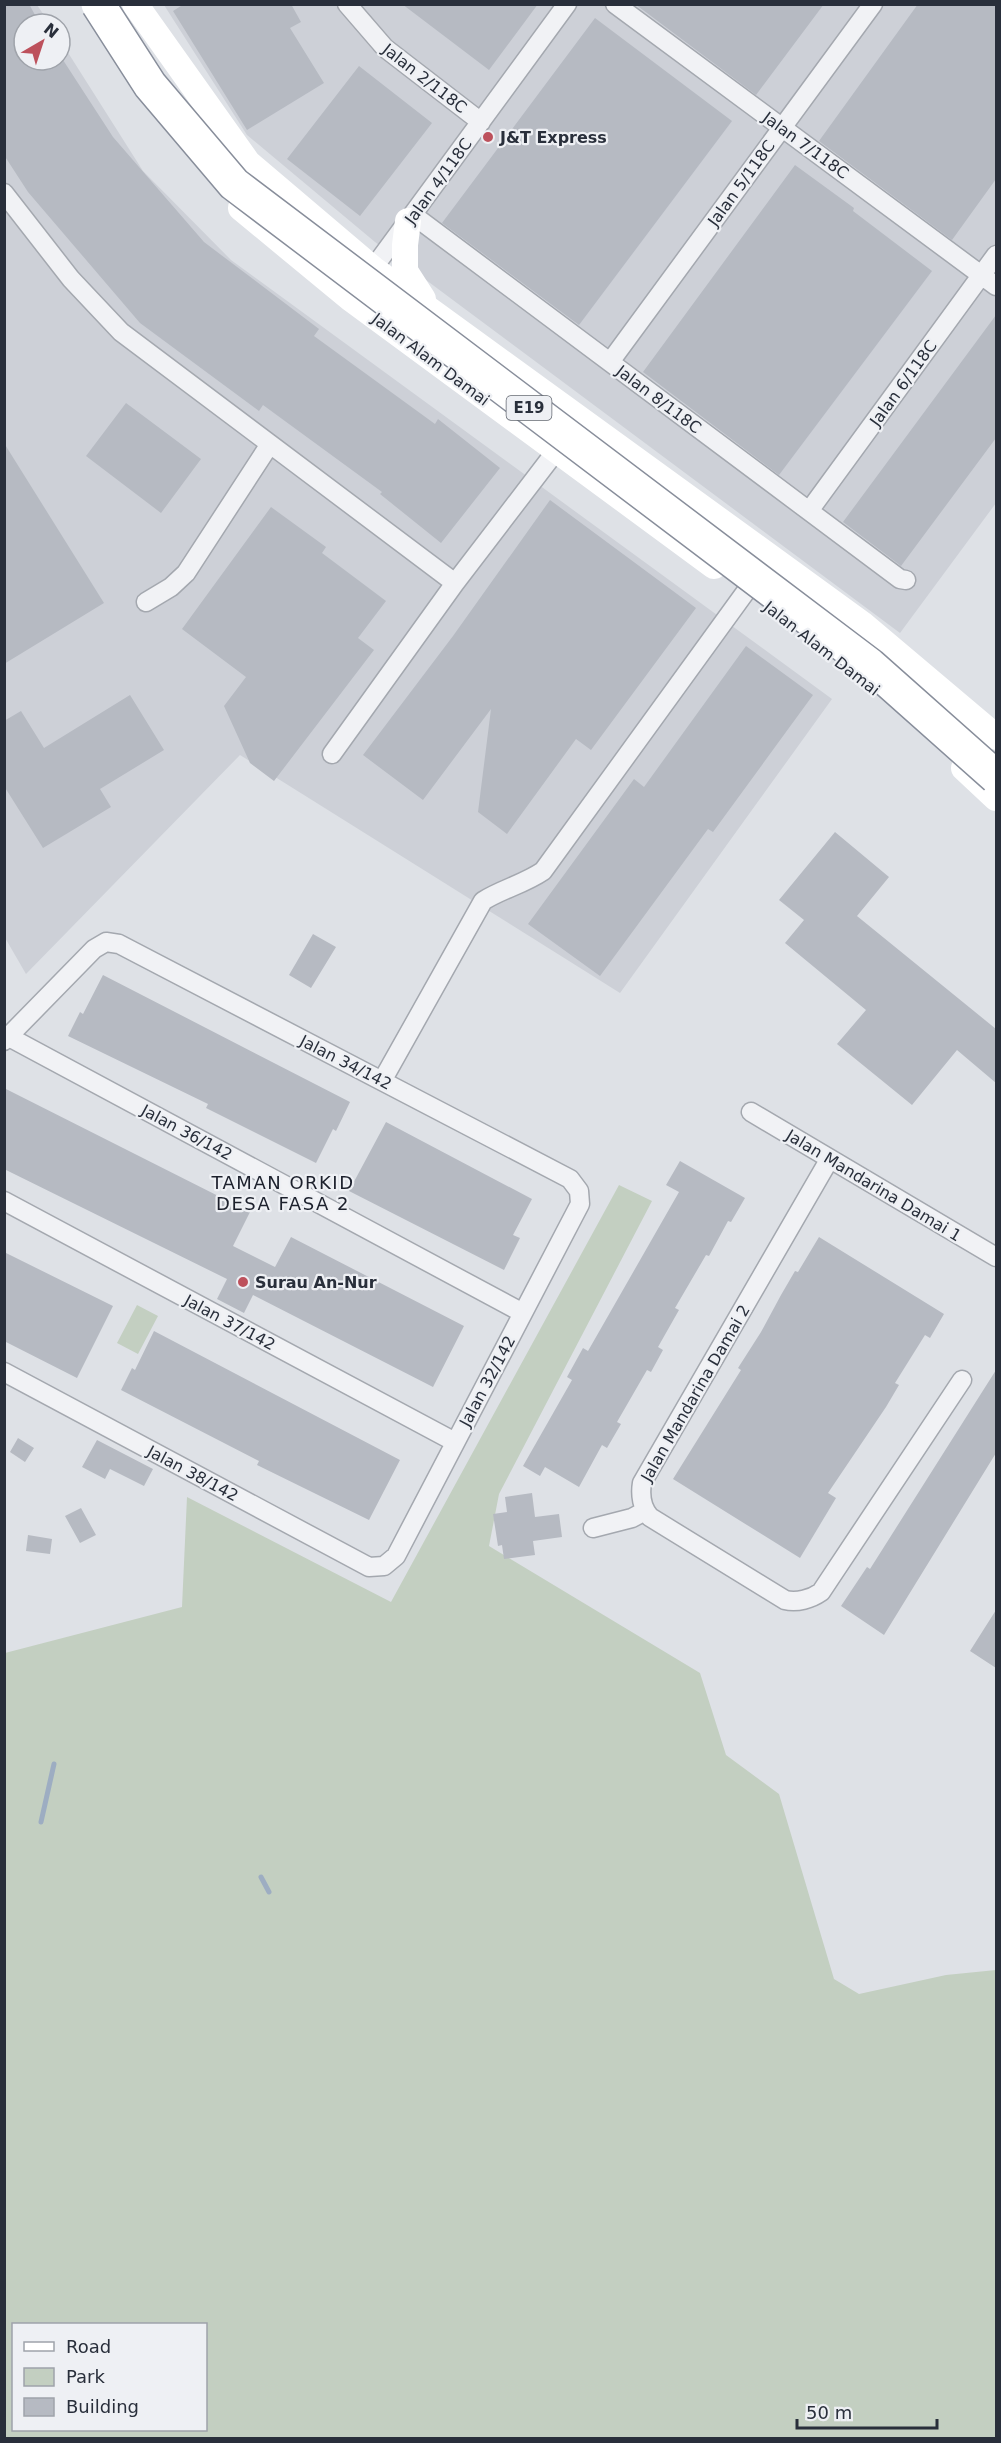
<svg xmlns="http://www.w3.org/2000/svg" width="1001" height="2443" font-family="'DejaVu Sans',sans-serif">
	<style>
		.built { fill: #cdd0d7 }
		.green { fill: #c3cfc1; fill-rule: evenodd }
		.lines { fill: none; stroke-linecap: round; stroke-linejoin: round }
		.stream { stroke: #9dadc2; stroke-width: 5 }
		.building { fill: #b6bac2 }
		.minor-casing { stroke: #a4a8af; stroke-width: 21 }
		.minor { stroke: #f1f2f5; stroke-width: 18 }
		.secondary { stroke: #fff; stroke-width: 26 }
		.motorway-bridge-casing { stroke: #888e9b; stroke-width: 36; stroke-linecap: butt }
		.motorway-bridge { stroke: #fff; stroke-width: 33 }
		.poi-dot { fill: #bd515c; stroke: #eef0f4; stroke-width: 2 }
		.labels { text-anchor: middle; stroke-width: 4.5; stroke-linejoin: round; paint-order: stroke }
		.shield { fill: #eef0f4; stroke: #646972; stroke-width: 1.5 }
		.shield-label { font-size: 15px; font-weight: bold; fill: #292f3b }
		.street-label { font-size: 16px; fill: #292f3b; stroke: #eef0f4 }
		.poi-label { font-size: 16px; font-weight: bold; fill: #292f3b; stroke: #eef0f4; text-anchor: start }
		.neighbourhood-label { font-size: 18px; letter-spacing: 1.5px; fill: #1c202c; stroke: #eef0f4 }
	</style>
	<rect width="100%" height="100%" fill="#dee1e6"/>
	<path class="built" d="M4,5H37L50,24H24V60H60V40L143,171L231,260L832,699L620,993L240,755L26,974L4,936Z
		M164,5H996V503L900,633L375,242L247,135Z"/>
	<path class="green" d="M619,1185L652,1201L499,1494L489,1546L700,1673L726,1755L779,1794L834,1979L859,1994L946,1975L996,1970V2438H5V1653L182,1607L187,1497L391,1602ZM14,2324H206V2430H14Z
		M137,1305L158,1316L138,1354L117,1343Z"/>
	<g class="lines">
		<path class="stream" d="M41,1822L54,1764
			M261,1877L269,1892"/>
	</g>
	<path class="building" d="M4,4H29L40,24H24V60H63L113,137L204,242L319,329L314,336L435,424L438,419L500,468L441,543L380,494L382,492L263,405L259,411L140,323L28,192L4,155Z
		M184,4H291L301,22L290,28L324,83L247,130L173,11Z
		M402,4H538L489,70Z
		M635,4H824L756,95Z
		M918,4H996V179L952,240L819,141Z
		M595,18L732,121L579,325L442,223Z
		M359,66L432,123L360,216L287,159Z
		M795,165L854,208L853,211L932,271L779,475L643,372Z
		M996,315V438L901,566L843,522Z
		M126,403L201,459L161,513L86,456Z
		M4,443L104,603L4,664Z
		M550,500L696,608L591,750L576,739L507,834L478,812L491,709L423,800L363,755L453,636Z
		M271,507L326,547L322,553L386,601L358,638L374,650L274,781L250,763L224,706L246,677L182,629Z
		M746,646L813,695L713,832L708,829L600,976L528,924L634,779L644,787Z
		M130,695L164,750L100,789L111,807L43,848L4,786V721L21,711L44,748Z
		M835,832L889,877L857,916L996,1029V1083L957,1050L912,1105L837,1044L866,1010L785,943L804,920L779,900Z
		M313,934L336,947L311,988L289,975Z
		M103,975L350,1102L336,1131L333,1129L316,1163L206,1108L208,1104L68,1036L80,1012L83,1014Z
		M4,1088L250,1212L233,1246L275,1267L291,1237L464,1326L433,1387L253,1295L244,1313L217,1299L227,1279L4,1169Z
		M386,1122L532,1199L513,1235L520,1238L504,1270L349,1191Z
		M680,1161L745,1198L731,1222L728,1221L709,1256L706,1255L675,1308L679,1310L658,1347L663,1350L651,1372L647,1370L617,1422L621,1424L607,1448L602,1445L579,1487L545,1467L540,1476L523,1466L572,1380L567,1377L583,1348L588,1351L679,1192L666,1185Z
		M819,1237L944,1314L930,1338L925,1335L895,1383L899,1385L886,1407L828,1493L836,1498L800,1558L673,1479L741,1370L738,1368L761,1332L781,1295L795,1271L798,1272Z
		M4,1252L113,1306L77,1378L4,1341Z
		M154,1331L400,1460L369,1520L257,1465L259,1461L121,1390L132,1368L135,1370Z
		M996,1370V1453L884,1635L841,1606L867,1567L870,1569Z
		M18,1438L34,1448L25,1462L10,1452Z
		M97,1440L153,1469L144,1486L110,1469L105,1479L82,1467Z
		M532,1493L535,1517L559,1514L562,1537L533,1541L535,1555L504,1559L502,1545L498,1546L493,1514L507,1512L505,1497Z
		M81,1508L96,1535L80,1543L65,1516Z
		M28,1535L52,1539L50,1554L26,1551Z
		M996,1610V1668L970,1651Z"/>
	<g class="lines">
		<g class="minor-casing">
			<path id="minor" d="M347,4L385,48L481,122
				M615,4L996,286
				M4,193L71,279L121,332L455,583
				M413,215L900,579L906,580
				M366,278L567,4
				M610,362L873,4
				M809,511L996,255
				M146,602L171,587L186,573L270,444
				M332,754L455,583L556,451
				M9,1037L523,1313
				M4,1041L94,949L106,942L119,944L570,1179L579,1191L580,1204L396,1556L384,1566L369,1567L4,1372
				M382,1081L483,901C502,889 524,884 543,871L760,572
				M751,1112L996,1257
				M829,1160L642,1483C640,1495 642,1508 650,1517L785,1600C797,1603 811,1599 821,1592L962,1380
				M4,1201L455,1442
				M593,1528L632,1518L645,1511"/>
		</g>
		<use href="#minor" class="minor"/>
		<path class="secondary" d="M135,4L248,163L373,269L862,624L996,737
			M241,208L350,298L714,566
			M408,221L405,245V271L423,299
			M964,768L996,798"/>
		<g class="motorway-bridge-casing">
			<path id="motorway-bridge" d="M98,4L150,85L234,184L870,665L996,777"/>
		</g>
		<use href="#motorway-bridge" class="motorway-bridge"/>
	</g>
	<g class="poi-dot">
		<circle cx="488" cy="137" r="6"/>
		<circle cx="243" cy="1282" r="6"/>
	</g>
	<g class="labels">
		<rect class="shield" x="506.5" y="396" width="45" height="24" rx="4.5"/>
		<g class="shield-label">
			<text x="529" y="413">E19</text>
		</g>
		<g class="street-label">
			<text transform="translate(425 78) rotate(38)" y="6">Jalan 2/118C</text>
			<text transform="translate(806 145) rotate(36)" y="6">Jalan 7/118C</text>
			<text transform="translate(438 181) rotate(-54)" y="6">Jalan 4/118C</text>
			<text transform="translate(741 183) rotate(-54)" y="6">Jalan 5/118C</text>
			<text transform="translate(431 359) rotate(37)" y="6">Jalan Alam Damai</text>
			<text transform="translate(903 383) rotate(-54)" y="6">Jalan 6/118C</text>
			<text transform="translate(659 399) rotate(37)" y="6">Jalan 8/118C</text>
			<text transform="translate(822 648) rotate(38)" y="6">Jalan Alam Damai</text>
			<text transform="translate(346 1062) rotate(27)" y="6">Jalan 34/142</text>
			<text transform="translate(187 1132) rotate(28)" y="6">Jalan 36/142</text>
			<text transform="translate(874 1185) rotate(31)" y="6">Jalan Mandarina Damai 1</text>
			<text transform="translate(230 1322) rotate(28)" y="6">Jalan 37/142</text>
			<text transform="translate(487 1381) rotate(-62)" y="6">Jalan 32/142</text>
			<text transform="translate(695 1393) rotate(-60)" y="6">Jalan Mandarina Damai 2</text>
			<text transform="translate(193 1473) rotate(28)" y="6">Jalan 38/142</text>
		</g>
		<g class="poi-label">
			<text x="500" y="143">J&amp;T Express</text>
			<text x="255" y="1288">Surau An-Nur</text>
		</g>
		<g class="neighbourhood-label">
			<text x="283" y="1189">TAMAN ORKID<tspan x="283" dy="21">DESA FASA 2</tspan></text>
		</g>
	</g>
	<rect width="1001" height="2443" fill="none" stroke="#292f3b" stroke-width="12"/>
	<rect x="12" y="2323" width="195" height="108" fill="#eef0f4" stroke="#9fa3aa" stroke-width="1.5"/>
	<rect x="24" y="2342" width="30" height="9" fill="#ffffff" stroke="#9fa3aa" stroke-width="1.5"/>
	<text x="66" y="2353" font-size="18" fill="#292f3b">Road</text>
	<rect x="24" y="2368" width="30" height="18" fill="#c3cfc1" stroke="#9fa3aa" stroke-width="1.5"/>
	<text x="66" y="2383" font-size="18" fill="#292f3b">Park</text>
	<rect x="24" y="2398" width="30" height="18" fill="#b6bac2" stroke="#9fa3aa" stroke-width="1.5"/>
	<text x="66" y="2413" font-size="18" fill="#292f3b">Building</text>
	<g transform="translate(42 42) rotate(39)"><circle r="28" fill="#eef0f4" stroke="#9fa3aa" stroke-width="1.5"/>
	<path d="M0-4.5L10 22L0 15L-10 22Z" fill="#bd515c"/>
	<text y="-9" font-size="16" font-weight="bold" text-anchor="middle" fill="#292f3b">N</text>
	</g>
	<path d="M797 2419v9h140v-9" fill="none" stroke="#292f3b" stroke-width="3"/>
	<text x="806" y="2419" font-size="18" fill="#292f3b" stroke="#eef0f4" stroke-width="4.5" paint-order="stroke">50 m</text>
</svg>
